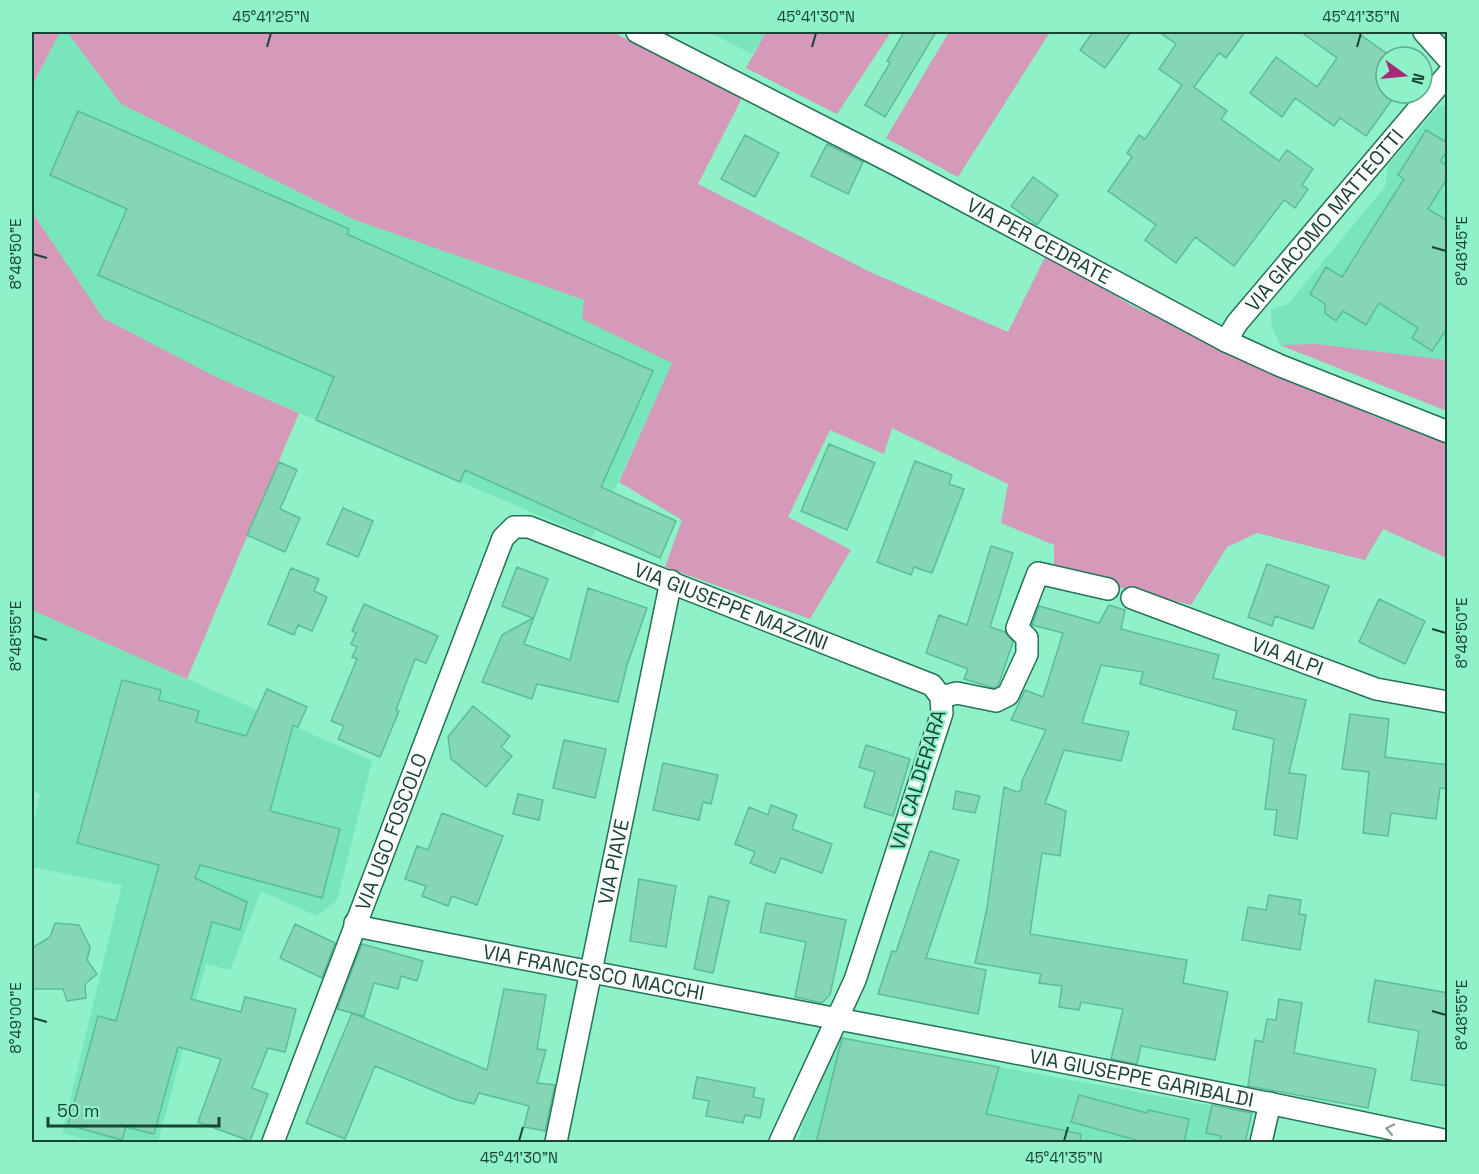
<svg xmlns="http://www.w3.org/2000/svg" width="1479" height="1174" font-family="'Space Grotesk',sans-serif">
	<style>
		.built { fill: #78e5ba }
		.green { fill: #d599b9 }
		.building { fill: #85d6b4; stroke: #5abd97; stroke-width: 1.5 }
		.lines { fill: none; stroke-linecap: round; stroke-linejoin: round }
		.street-casing { stroke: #247257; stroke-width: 24 }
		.street { stroke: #fff; stroke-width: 21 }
		.oneway { stroke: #8ca29a }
		.ticks { fill: none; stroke: #1a4434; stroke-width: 2 }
		.labels { text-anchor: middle; stroke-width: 4.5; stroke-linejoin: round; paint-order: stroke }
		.street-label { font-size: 20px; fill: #1a4434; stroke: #8ef1c8 }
		.neatline { fill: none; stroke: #1a4434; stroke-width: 2 }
		.ticks-label { font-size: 15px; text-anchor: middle; fill: #1a4434 }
	</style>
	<rect width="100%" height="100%" fill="#8ef1c8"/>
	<path class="built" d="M60,32H67L121,104L355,220L584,300L583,319L673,363L592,538L216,377L103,318L32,212V86Z
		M709,32H766L752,54Z
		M1440,105L1447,106V360L1317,344L1280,345L1271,324V309L1288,304L1385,187L1388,165Z
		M32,610L372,761L337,900L317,916L261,891L230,970L206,964L158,1142H97L62,1133L122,885L32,867V826L40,794L32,791Z
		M840,1038L1252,1113L1245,1142H798L804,1120Z"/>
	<path class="green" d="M32,32H60L32,86Z
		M67,32H612L743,96L698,184L870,272L1008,332L1047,253L1132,306L1376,417L1447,444V558L1383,529L1365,560L1257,533L1227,547L1191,605L1054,571V545L1001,523L1008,484L892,428L884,454L830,430L788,517L851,550L810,619L665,567L682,520L619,482L672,363L582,319L584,300L355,220L121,104Z
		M766,32H891L837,114L746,68Z
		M949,32H1050L958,177L886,138Z
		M32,212L103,318L216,377L299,413L187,679L32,610Z
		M1317,344L1447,360V411L1280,345Z"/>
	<path class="building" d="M904,32H936L885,117L865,105L890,63L887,61Z
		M1093,32H1131L1105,68L1080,50Z
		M1159,32H1245L1226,58L1219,53L1194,87L1227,111L1221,119L1279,161L1287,150L1313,169L1302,185L1308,189L1295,208L1284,200L1234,266L1195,237L1176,263L1145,240L1156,225L1108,191L1132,157L1127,153L1139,135L1145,139L1182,85L1159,69L1176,44Z
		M1301,32H1356L1386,53V93H1397L1366,136L1340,118L1334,126L1295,98L1282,117L1250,93L1276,57L1317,87L1337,58Z
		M78,111L349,229L347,234L653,371L601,487L676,521L660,558L465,470L460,482L316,420L334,377L98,275L127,209L50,175Z
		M1426,130L1448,143V150L1440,161L1448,166V177L1428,209L1448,221V327L1432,351L1412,338L1418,328L1379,303L1366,325L1343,311L1336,321L1325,313V304L1310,294L1326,267L1342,277L1404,179L1398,175Z
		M745,135L779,153L755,197L721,179Z
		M827,144L863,162L848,194L811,176Z
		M1033,177L1058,195L1037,225L1011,206Z
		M829,444L875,463L847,530L801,511Z
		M915,461L952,475L949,484L964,489L932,573L914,567L911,575L877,562Z
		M279,462L297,470L280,509L300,518L285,552L247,535Z
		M343,508L373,521L358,557L327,544Z
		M991,546L1013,553L990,627L1005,632L1013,642L998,686L994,688L964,679L968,669L926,653L939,615L967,625Z
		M1267,564L1329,586L1313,629L1275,616L1272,626L1248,617Z
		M517,567L548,579L524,644L570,660L588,588L647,608L627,665L618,702L537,684L532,699L482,682L502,635L533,618L502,606Z
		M291,568L319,579L314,591L327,597L312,631L298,625L294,635L268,624Z
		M1379,599L1425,621L1405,664L1359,642Z
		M364,604L438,636L426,663L415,659L396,710L399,711L380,757L338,739L344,726L331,721L357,659L352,657L357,647L351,644L356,633L352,631Z
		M1109,605L1125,610L1121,629L1219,655L1213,678L1306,700L1289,773L1306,775L1297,839L1274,835L1277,810L1265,809L1274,739L1233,729L1237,711L1140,684L1143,672L1101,665L1082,723L1129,732L1121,761L1064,750L1045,803L1066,811L1060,856L1042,853L1030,934L1187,960L1183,983L1228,992L1215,1060L1141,1046L1137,1064L1111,1059L1123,1009L1081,1002L1079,1010L1059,1007L1062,986L1039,983L1041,974L975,963L987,908L1004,787L1017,792L1021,790L1022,781L1046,730L1011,720L1025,690L1043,697L1063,633L1032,625L1039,606L1099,623Z
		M122,680L161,690L159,700L199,711L196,722L246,736L267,689L307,707L298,727L293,725L270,811L340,829L322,898L200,865L195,878L247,902L240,930L212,922L191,999L241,1012L245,997L296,1009L285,1052L268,1048L252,1088L268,1094L250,1141L198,1122L221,1059L178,1047L154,1134L126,1127L122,1140L68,1125L98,1016L116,1021L159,865L77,843Z
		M473,706L510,736L501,747L512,756L486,787L451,759L448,737Z
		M1350,714L1389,719L1385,757L1448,765V789L1440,788L1436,819L1391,813L1388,836L1363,833L1369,772L1342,769Z
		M564,740L606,749L595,798L553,788Z
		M866,745L910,759L893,816L864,807L875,772L859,767Z
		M663,763L718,775L711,804L703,802L699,820L653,810Z
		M956,791L980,796L975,813L953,809Z
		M518,794L543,800L539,820L513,814Z
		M771,805L797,815L792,829L832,844L822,873L781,858L775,873L750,863L755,852L735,844L749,807L768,815Z
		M442,813L503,836L477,905L452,896L448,906L422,896L426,886L405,879L417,846L428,850Z
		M930,851L959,860L926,958L986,970L978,1014L878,994L892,951L896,952Z
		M639,879L676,886L666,947L630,941Z
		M1269,895L1301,900L1299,914L1306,915L1300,950L1242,940L1248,907L1266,910Z
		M709,896L729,901L713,973L694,969Z
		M766,903L846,920L830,995L822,1003L795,997L806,942L760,932Z
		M55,923L79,925L90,947L87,960L97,974L85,984L86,998L67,1001L63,989H32V948L50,937Z
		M295,924L335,943L322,978L280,958Z
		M362,944L423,961L417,981L401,976L398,989L374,983L364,1016L337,1009Z
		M1375,980L1448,993V1086L1411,1080L1419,1031L1368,1022Z
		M504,989L546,995L537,1049L546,1050L537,1083L555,1085L545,1131L524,1127L529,1106L479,1093L474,1104L454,1099L375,1066L345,1139L306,1123L352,1013L487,1070Z
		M1279,999L1302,1003L1294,1053L1376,1069L1368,1108L1248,1086L1255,1040L1263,1042L1267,1019L1276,1020Z
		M842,1038L999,1067L986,1114L1081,1134L1080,1143H816Z
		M697,1077L755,1088L753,1097L764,1099L760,1118L745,1115L743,1123L706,1116L709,1101L693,1098Z
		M1079,1095L1147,1113L1148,1110L1189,1119L1184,1143H1147L1071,1122Z
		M1212,1105L1252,1113L1245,1143H1220L1221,1136L1206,1133Z"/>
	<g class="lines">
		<g class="street-casing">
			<g id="street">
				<path id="s1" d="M637,32L899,166L1226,341L1281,366L1448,432"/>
				<path d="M1424,32L1448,59"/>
				<path id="s2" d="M1226,341L1237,323L1448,74"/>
				<path id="s3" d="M1132,598L1376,689L1448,702"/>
				<path d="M941,697L957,693L996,701L1008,695L1027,654V638L1017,628L1038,573L1108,589"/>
				<path id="s4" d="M355,923L366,928C726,1000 1089,1063 1448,1141"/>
				<path id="s5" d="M273,1142L503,538L514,527H529L932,685L941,697L942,713L855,980L780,1142"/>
				<path id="s6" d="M556,1142L671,581"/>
				<path d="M1261,1142L1270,1103"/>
			</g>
		</g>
		<use href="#street" class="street"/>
	</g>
	<defs><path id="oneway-chevron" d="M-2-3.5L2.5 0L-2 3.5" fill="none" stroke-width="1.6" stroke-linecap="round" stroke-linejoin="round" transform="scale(1.5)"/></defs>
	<use class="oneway" href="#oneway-chevron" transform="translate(1390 1129) rotate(-168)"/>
	<path class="ticks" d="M267,47L271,33M812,47L816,33M1357,47L1361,33M1432,247L1446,251M33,254L47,258M1432,629L1446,633M33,636L47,640M1432,1011L1446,1015M33,1018L47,1022M519,1141L523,1127M1064,1141L1068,1127"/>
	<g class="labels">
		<g class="street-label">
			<text dy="7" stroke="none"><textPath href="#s2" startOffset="156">VIA GIACOMO MATTEOTTI</textPath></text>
			<text dy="7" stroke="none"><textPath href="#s1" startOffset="453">VIA PER CEDRATE</textPath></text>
			<text dy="7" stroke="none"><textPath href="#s5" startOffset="894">VIA GIUSEPPE MAZZINI</textPath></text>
			<text dy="7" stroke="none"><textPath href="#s3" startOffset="166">VIA ALPI</textPath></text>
			<text transform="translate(918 780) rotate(-73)" y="7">VIA CALDERARA</text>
			<text dy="7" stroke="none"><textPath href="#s5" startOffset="332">VIA UGO FOSCOLO</textPath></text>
			<text dy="7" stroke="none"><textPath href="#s6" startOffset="286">VIA PIAVE</textPath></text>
			<text dy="7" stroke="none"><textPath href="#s4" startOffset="244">VIA FRANCESCO MACCHI</textPath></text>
			<text dy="7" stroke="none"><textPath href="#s4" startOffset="802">VIA GIUSEPPE GARIBALDI</textPath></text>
		</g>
	</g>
	<rect width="1479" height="1174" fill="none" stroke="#8ef1c8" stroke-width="66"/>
	<g transform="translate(1404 75) rotate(105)"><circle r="28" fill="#8ef1c8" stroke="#60ac8d" stroke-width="1.5"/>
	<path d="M0-4.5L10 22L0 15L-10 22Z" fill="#a6297a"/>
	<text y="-9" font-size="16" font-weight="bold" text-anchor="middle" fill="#1a4434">N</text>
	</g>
	<path d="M48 1117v9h171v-9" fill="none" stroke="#1a4434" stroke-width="3"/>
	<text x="57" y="1117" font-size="18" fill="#1a4434" stroke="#8ef1c8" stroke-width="4.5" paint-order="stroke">50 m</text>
	<rect x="33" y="33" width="1413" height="1108" class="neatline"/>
	<g class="ticks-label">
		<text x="271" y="22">45°41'25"N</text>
		<text x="816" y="22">45°41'30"N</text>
		<text x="1361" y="22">45°41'35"N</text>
		<text transform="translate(1462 251) rotate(-90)" y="5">8°48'45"E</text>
		<text transform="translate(16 254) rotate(-90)" y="5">8°48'50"E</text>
		<text transform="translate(1462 633) rotate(-90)" y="5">8°48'50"E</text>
		<text transform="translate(16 636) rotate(-90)" y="5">8°48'55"E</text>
		<text transform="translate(1462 1015) rotate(-90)" y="5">8°48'55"E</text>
		<text transform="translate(16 1018) rotate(-90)" y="5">8°49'00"E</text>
		<text x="519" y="1163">45°41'30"N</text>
		<text x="1064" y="1163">45°41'35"N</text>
	</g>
</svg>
